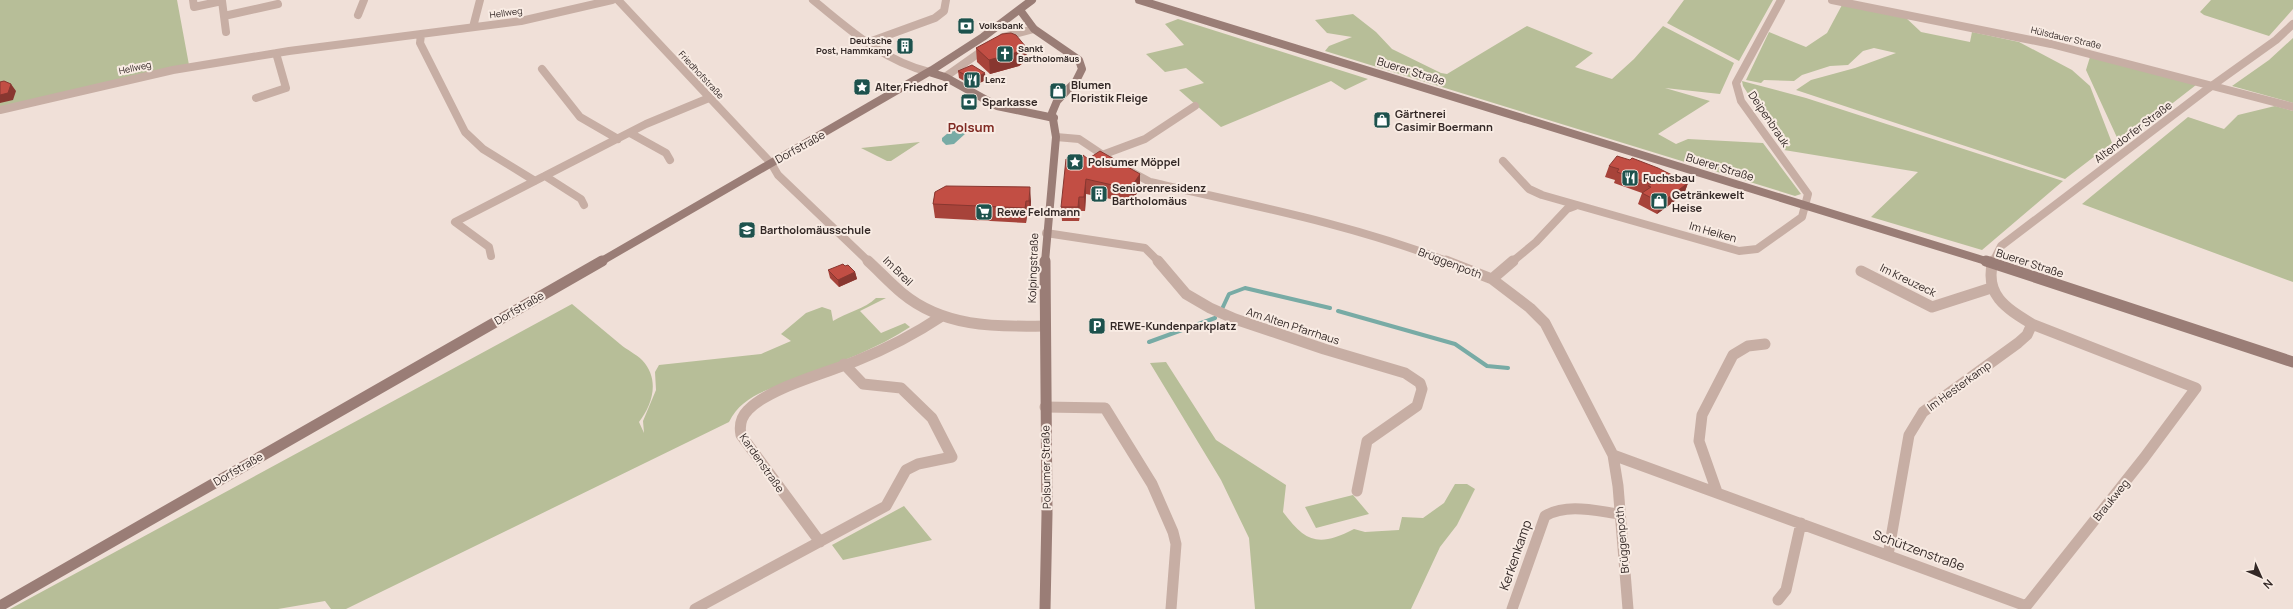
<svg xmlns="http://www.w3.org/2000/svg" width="2293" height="609" font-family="Manrope,sans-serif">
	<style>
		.green { fill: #b7be98 }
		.water { fill: #78aba5 }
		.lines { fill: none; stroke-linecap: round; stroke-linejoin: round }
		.stream { stroke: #78aba5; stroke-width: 4 }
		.street-far1 { stroke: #c7aea4; stroke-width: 8 }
		.street { stroke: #c7aea4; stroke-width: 11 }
		.secondary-far1 { stroke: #9a7d76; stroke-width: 8 }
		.secondary { stroke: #9a7d76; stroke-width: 11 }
		.wall { fill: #a7433a }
		.shaded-wall { fill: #883730 }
		.building { fill: #c24e44; stroke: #883730 }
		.labels { text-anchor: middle; stroke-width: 4; stroke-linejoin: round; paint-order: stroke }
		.far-street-label { font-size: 9px; fill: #332826; stroke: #f8ebe3 }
		.far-poi-label { font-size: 9px; font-weight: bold; fill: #332826; stroke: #f8ebe3; text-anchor: start }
		.street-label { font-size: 11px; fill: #332826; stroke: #f8ebe3 }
		.poi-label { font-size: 11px; font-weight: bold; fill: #332826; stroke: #f8ebe3; text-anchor: start }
		.quarter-label { font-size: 13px; font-weight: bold; fill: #7f2922; stroke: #f8ebe3 }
		.near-street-label { font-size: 13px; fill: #332826; stroke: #f8ebe3 }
	</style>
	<rect width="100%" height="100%" fill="#f0e0d8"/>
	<path class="green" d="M0,0H177L189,65L0,108Z
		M1684,0H1773L1739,61L1667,23Z
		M2211,0H2293V9L2269,36L2204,15L2200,12Z
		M1842,5L1904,16L1921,32L1970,42L1972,32L2019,42L2072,70L2090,86L2112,143L2065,179L1796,90L1811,80L1855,68L1896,53L1874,48L1863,51L1848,65L1830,66L1802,75L1794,81L1764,80L1761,83L1746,80L1769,32L1806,47L1827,33Z
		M1353,14L1376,32L1392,49L1441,73L1447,74L1527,26L1593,53L1575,67L1612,79L1634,59L1663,26L1734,63L1720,94L1665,88L1710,101L1658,134L1676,144L1688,139L1763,143L1801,194L1795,196L1325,51L1329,46L1352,37L1327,33L1315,20Z
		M1178,19L1368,79L1345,90L1331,81L1221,127L1179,90L1204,83L1186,68L1165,72L1146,54L1184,45L1165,24Z
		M2293,38V103L2232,86L2269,60Z
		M2090,57L2196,85L2120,144L2086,70Z
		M1742,81L1806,98L2063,181L1982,250L1871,217L1918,172L1784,150L1743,86Z
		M2275,106L2293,111V282L2082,204L2188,117L2224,129L2238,115Z
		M920,142L891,161H887L861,148Z
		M876,298H886L860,311L881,333L905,323L910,327C879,348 837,363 802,377C775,388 743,393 729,422L346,609H331L325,601L278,609H10L572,304C588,317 604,331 620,344C627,350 636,354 642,360C660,379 653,404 639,422L644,433L643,421L656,390L655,372L659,365L761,354L791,341L781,334L806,313L822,307L831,310L833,321C847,312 865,309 876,298Z
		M1166,362L1216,440L1286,485L1283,512C1306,543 1319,547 1354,529L1365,532L1399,530L1402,517L1423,518L1444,503L1455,484H1467L1475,489L1457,525L1440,547L1411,609H1255L1249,538L1221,480L1150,363Z
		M1353,495L1369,514L1316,528L1305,507Z
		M904,506L932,540L843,560L832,545Z"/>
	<path class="water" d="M954,128H960L966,133L954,144L946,145L942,141V138Z"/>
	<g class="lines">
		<path class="stream" d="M1222,309L1229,294L1245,288L1330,308
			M1338,311L1455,344L1487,366L1508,368
			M1149,342L1215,318"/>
		<path class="street-far1" d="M193,0L194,7L222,1L226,32
			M618,0L771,163L778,175L869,262
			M813,0C849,29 883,61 929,72
			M1832,0L2051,44L2293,107
			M358,15L364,0
			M224,16L278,4
			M473,27L480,0
			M421,35L420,43L465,132L483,149L535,181
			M1003,37L1034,29
			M869,42L935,18L944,11L946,0
			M542,69L580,117L618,139
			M945,77L986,48
			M256,98L286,88L276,53
			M0,110L173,70L289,51L521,21L612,0
			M630,133L666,153L670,160
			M1056,137L1079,139L1109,159
			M1102,155L1145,139L1195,106
			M1503,161L1529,189L1542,195L1739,251L1757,249L1802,217L1808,194L1741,101L1736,83L1781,0
			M1128,170L1150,182C1250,205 1352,224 1449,262
			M545,176L581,199L584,205
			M1046,233L1145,248L1159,262
			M491,256L489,247L455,222L646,124L709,98
			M1512,262L1536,242L1567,209L1575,206
			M1993,262L2001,246L2206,90L2276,40L2293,24"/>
		<path class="street" d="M868,261C879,271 890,283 902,293C943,327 994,327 1044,326
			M1158,261L1186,294L1210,308L1235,319L1324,349L1405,373L1420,383L1422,389L1417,406L1367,441L1357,491
			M1446,261L1492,279L1530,308L1545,323L1613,455L1618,486L1628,609
			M1993,261C1984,295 2006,308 2032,324L2196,388L2144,458L2024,609
			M1861,271L1932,307L1991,288
			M1492,279L1513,261
			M1045,407L1105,408L1152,484L1173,532L1176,544L1171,609
			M1613,455L2026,606
			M1717,492L1699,441L1702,415L1733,355L1748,346L1765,344
			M820,542L741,435C739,425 741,417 748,410C769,388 826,373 856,361C886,349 915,334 942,316
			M1888,555L1909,435L1923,412L2018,343L2027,335L2032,324
			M1778,600L1786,590L1801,523
			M695,609L886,506L906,470L918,464L952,457L932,418L901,388L863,384L844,364
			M1512,609L1545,516C1567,503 1596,511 1620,514"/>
		<path class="secondary-far1" d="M1139,0L1989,262
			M1020,10L1034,29L1079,60L1082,69L1076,81L1057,101L1052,113L1056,137L1045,262
			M929,72L945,77L997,106L1054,118
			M600,262L932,70L983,37L1032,0"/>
		<path class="secondary" d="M1986,261L2293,362
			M0,606L602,261
			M1045,609L1047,514L1045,261"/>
	</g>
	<path class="wall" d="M976,48L1027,60L1019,66L990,74L977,62Z
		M958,71L986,80L973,86L959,78Z
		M1088,159L1140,174V188L1131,203L1086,194L1085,211H1080L1079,221H1062L1061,207L1083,160Z
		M1609,166L1688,183L1684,194L1657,214L1638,204L1642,193L1614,183L1615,180L1605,177Z
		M935,192L1031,201L1030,216L1027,215L1026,223L935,218L933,204Z
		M845,266L855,272L857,279L839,287L830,278L828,270Z"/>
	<path class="shaded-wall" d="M1026,47L1027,60L1019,66L990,74L989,60Z
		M985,73L986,80L973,86L972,79Z
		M11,84L16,91L13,100L0,103V95Z
		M1140,174V188L1131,203L1130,189Z
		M1086,179V194L1085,211L1084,197Z
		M1688,183L1684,194L1657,214L1661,203Z
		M1030,187L1031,201L1030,216L1029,201Z
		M1079,197L1080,211L1079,221L1078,207Z
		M1026,201L1027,215L1026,223L1025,208Z
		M855,272L857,279L839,287L838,280Z"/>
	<path class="building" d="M1011,33L1016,35L1026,47L1018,52L989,60L976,48L1002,34Z
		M972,65L985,73L972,79L958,71Z
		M4,81L11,84L8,93L0,95V82Z
		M1100,151L1140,174L1130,189L1086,179L1084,197H1079L1078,207H1061L1066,159L1083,160V155L1088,159Z
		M1617,156L1630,160L1632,158L1658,168L1688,183L1661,203L1642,193L1651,187L1648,186L1651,184L1617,172L1619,169L1609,166Z
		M946,186L1030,187L1029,201H1026L1025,208L933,204L935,192Z
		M843,264L845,266L848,265L855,272L838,280L828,270Z"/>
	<defs>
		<g id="bank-square" transform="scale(0.9)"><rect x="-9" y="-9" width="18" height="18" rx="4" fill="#1d524d" stroke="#f8ebe3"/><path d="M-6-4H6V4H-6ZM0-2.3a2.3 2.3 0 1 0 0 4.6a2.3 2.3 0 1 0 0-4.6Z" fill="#fff"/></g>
		<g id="building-square" transform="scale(0.9)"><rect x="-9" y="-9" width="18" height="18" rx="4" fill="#1d524d" stroke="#f8ebe3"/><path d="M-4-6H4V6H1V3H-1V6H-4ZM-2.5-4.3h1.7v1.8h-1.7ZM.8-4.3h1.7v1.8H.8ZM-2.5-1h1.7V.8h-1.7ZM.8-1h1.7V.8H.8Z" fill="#fff"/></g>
		<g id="church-square" transform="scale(0.9)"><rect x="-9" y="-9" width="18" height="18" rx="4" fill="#1d524d" stroke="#f8ebe3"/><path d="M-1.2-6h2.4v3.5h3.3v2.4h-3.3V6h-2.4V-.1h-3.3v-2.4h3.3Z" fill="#fff"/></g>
		<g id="restaurant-square" transform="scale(0.9)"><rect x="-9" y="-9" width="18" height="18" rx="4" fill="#1d524d" stroke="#f8ebe3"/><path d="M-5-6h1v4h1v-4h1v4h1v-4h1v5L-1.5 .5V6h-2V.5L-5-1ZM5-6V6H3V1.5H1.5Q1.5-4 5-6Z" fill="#fff"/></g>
		<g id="sight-square" transform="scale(0.9)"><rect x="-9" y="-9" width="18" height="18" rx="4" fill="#1d524d" stroke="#f8ebe3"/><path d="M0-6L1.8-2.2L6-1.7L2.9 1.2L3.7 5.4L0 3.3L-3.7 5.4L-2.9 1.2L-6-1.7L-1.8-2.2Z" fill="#fff"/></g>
		<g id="shop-square" transform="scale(0.9)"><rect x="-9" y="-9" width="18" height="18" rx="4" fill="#1d524d" stroke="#f8ebe3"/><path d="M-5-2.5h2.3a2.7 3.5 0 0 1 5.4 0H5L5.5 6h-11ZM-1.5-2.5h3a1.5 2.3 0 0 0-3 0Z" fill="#fff"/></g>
		<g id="supermarket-square" transform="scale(0.9)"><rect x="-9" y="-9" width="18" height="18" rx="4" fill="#1d524d" stroke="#f8ebe3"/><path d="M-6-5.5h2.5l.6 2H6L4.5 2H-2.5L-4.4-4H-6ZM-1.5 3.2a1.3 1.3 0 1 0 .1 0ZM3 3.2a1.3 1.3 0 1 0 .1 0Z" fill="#fff"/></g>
		<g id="school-square" transform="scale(0.9)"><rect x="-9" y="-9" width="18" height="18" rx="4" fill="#1d524d" stroke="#f8ebe3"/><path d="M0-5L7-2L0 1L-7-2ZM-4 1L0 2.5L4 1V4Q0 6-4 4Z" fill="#fff"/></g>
		<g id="parking-square" transform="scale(0.9)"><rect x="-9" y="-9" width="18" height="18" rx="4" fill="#1d524d" stroke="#f8ebe3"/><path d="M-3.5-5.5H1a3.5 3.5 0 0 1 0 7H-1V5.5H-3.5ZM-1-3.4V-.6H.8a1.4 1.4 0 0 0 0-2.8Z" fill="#fff"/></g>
	</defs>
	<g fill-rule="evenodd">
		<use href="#bank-square" x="966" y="26"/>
		<use href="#building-square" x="905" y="46"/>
		<use href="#church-square" x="1005" y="54"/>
		<use href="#restaurant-square" x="972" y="80"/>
		<use href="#sight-square" x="862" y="87"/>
		<use href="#shop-square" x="1058" y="91"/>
		<use href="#bank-square" x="969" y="102"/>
		<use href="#shop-square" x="1382" y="120"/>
		<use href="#sight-square" x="1075" y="162"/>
		<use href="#restaurant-square" x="1630" y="178"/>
		<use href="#building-square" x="1099" y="194"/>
		<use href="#shop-square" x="1659" y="201"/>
		<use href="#supermarket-square" x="984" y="212"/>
		<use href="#school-square" x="747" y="230"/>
		<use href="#parking-square" x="1097" y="326"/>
	</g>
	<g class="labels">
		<g class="far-street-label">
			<text transform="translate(506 13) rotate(-8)" y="3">Hellweg</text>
			<text transform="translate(2066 38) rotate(13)" y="3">Hülsdauer Straße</text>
			<text transform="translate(135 68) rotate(-12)" y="3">Hellweg</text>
			<text transform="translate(701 75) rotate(47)" y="3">Friedhofstraße</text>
		</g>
		<g class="far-poi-label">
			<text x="979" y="29">Volksbank</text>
			<text x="892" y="44" text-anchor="end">Deutsche<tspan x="892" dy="10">Post, Hammkamp</tspan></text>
			<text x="1018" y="52">Sankt<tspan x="1018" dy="10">Bartholomäus</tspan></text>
			<text x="985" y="83">Lenz</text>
		</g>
		<g class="street-label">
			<text transform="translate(1411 71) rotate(17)" y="4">Buerer Straße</text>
			<text transform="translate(1769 119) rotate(56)" y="4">Deipenbrauk</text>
			<text transform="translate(2133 132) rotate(-37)" y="4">Altendorfer Straße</text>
			<text transform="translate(800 147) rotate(-29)" y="4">Dorfstraße</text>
			<text transform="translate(1720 167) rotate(17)" y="4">Buerer Straße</text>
			<text transform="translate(1713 232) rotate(16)" y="4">Im Heiken</text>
			<text transform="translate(1450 263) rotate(21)" y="4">Brüggenpoth</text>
			<text transform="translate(2030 263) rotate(18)" y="4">Buerer Straße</text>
			<text transform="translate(1033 268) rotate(-88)" y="4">Kolpingstraße</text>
			<text transform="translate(898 271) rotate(44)" y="4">Im Breil</text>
			<text transform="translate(1908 280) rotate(26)" y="4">Im Kreuzeck</text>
			<text transform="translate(519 308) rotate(-30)" y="4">Dorfstraße</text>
			<text transform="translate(1293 326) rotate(18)" y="4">Am Alten Pfarrhaus</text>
			<text transform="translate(1959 386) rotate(-36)" y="4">Im Hesterkamp</text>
			<text transform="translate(762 463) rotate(55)" y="4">Kardenstraße</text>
			<text transform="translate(1046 467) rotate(-91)" y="4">Polsumer Straße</text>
			<text transform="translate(238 469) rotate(-30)" y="4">Dorfstraße</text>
			<text transform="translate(2111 500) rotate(-51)" y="4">Braukweg</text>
			<text transform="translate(1622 540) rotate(-95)" y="4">Brüggenpoth</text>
		</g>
		<g class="poi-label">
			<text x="1071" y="89">Blumen<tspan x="1071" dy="13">Floristik Fleige</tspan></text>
			<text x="875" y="91">Alter Friedhof</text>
			<text x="982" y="106">Sparkasse</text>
			<text x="1395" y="118">Gärtnerei<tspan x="1395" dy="13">Casimir Boermann</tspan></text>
			<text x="1088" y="166">Polsumer Möppel</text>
			<text x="1643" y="182">Fuchsbau</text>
			<text x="1112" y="192">Seniorenresidenz<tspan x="1112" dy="13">Bartholomäus</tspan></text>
			<text x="1672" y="199">Getränkewelt<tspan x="1672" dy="13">Heise</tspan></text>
			<text x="997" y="216">Rewe Feldmann</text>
			<text x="760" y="234">Bartholomäusschule</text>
			<text x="1110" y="330">REWE-Kundenparkplatz</text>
		</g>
		<g class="quarter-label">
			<text x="971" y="132">Polsum</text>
		</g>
		<g class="near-street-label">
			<text transform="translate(1919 550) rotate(20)" y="5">Schützenstraße</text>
			<text transform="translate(1515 555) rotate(-71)" y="5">Kerkenkamp</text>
		</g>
	</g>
	<g transform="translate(2261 577) rotate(135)" stroke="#f8ebe3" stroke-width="3" paint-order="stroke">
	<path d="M0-3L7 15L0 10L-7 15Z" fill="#332826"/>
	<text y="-6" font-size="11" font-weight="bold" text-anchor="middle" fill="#332826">N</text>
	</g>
</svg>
